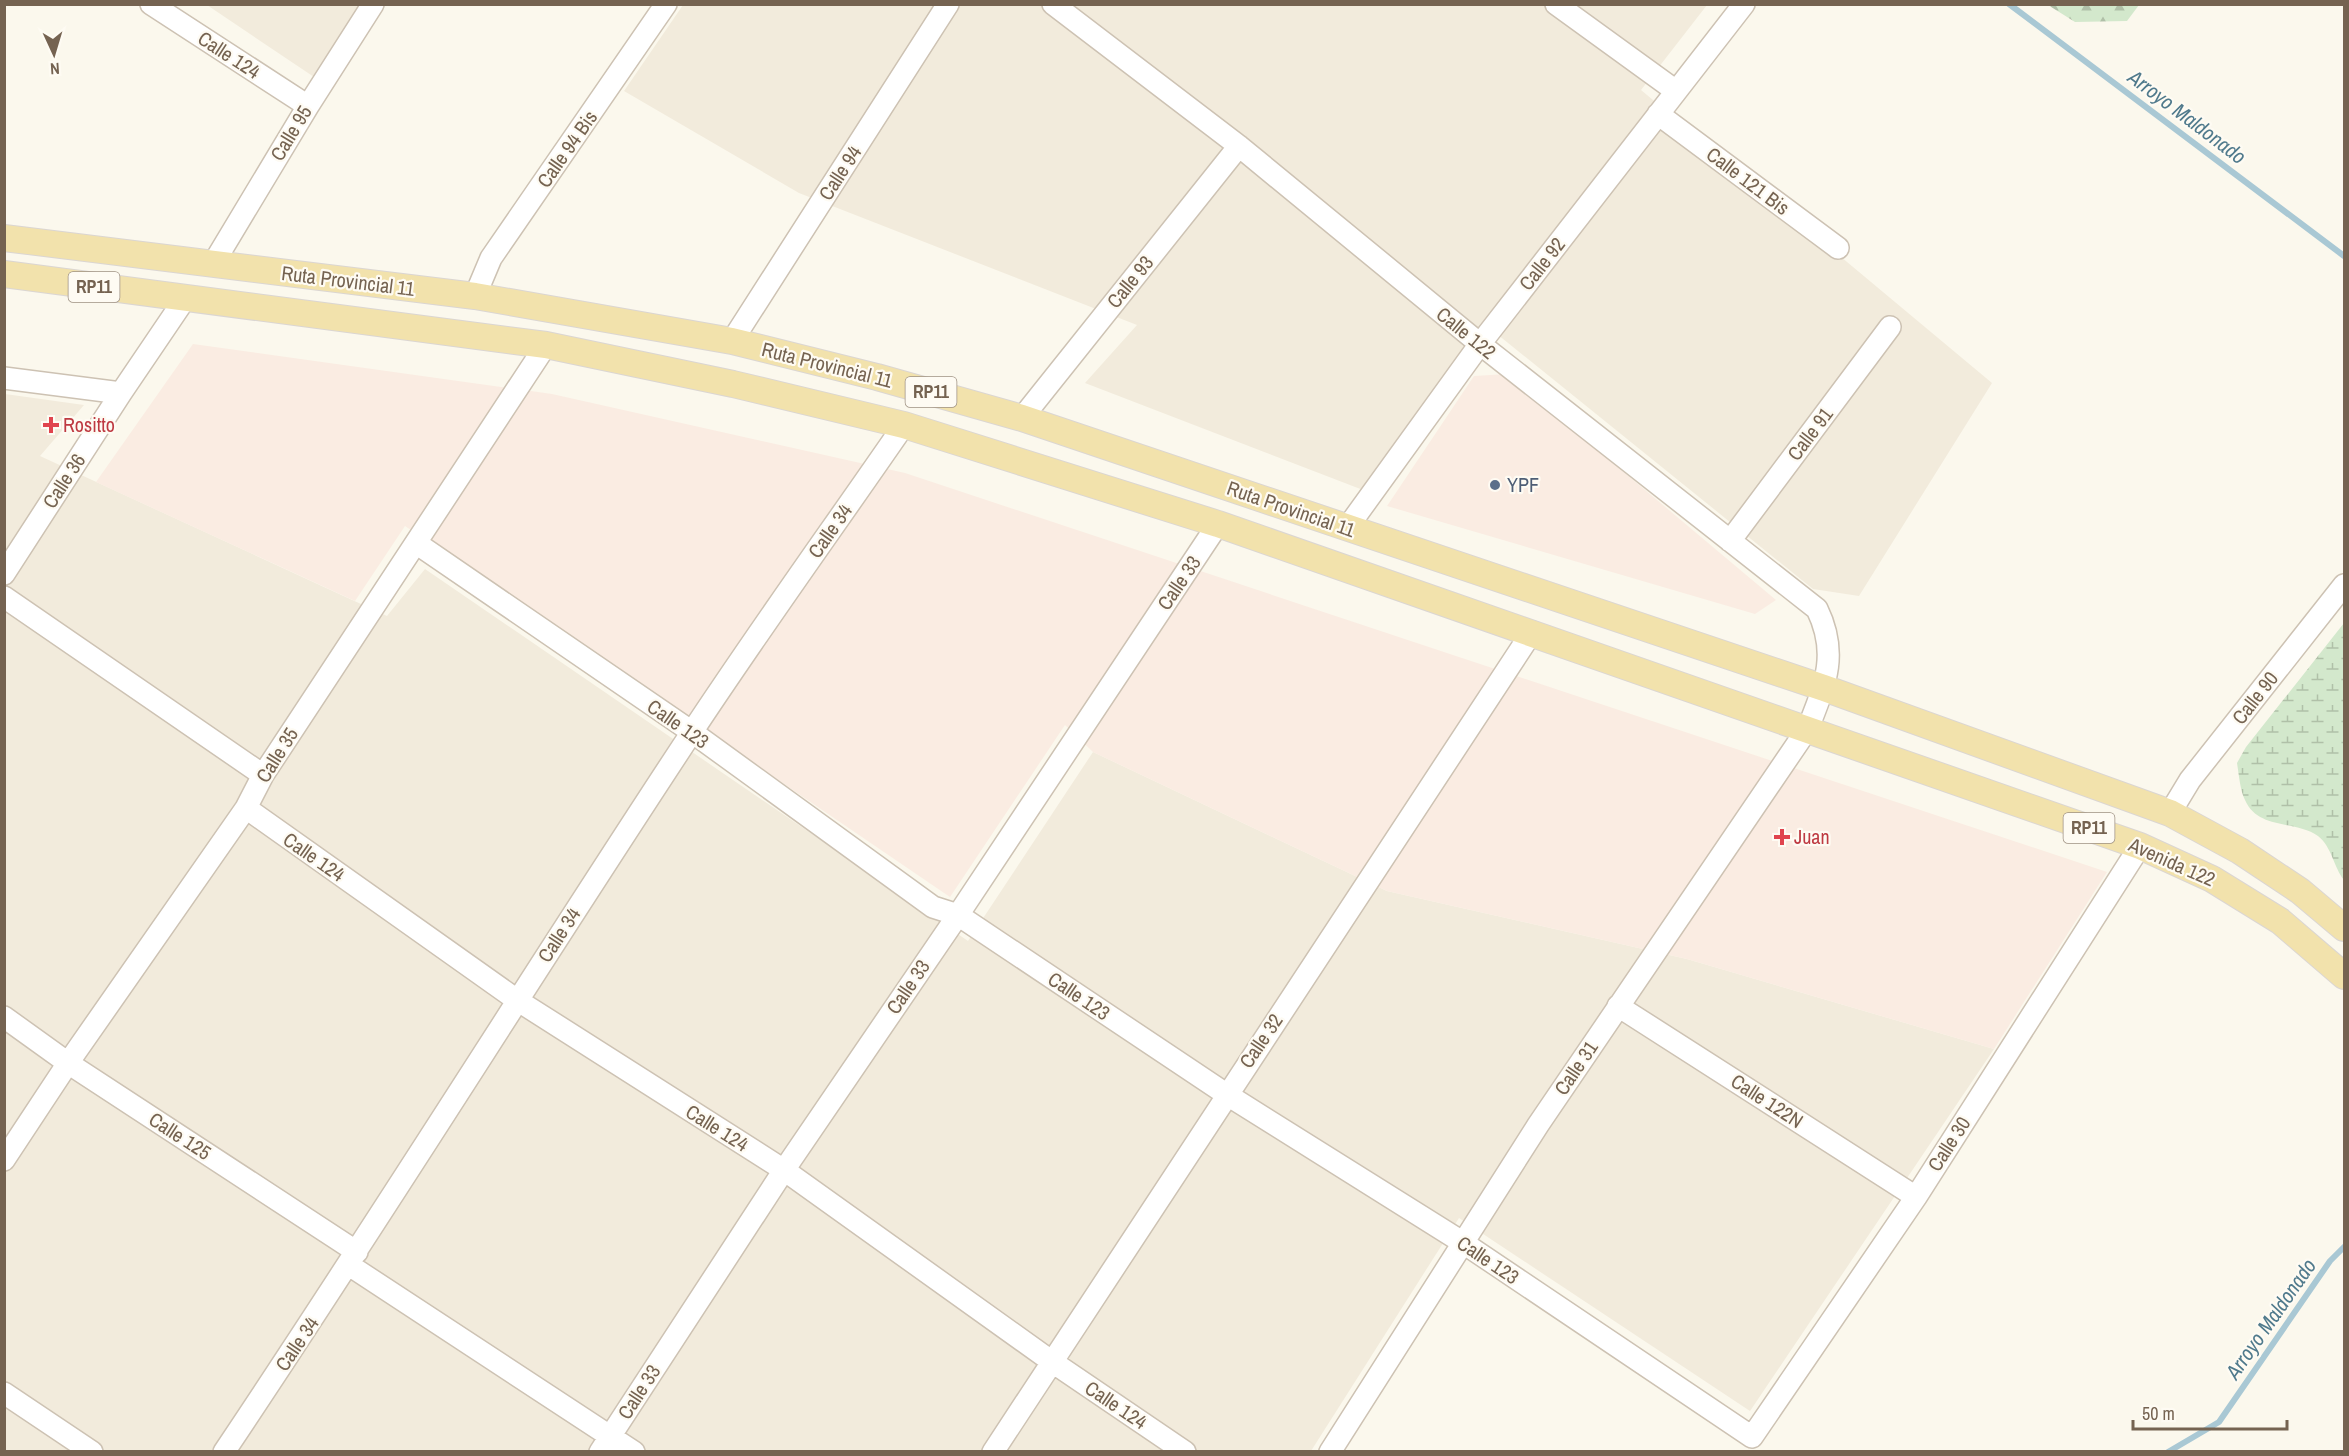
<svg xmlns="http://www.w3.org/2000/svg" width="2349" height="1456" font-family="'Archivo Narrow',sans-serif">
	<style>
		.residential { fill: #f2ebdc }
		.commercial { fill: #faece2 }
		.forest { fill: url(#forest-firs) }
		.wetland { fill: url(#wetland-marsh) }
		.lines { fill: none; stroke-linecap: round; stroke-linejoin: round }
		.stream { stroke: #a9c8d4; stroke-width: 6 }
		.minor-casing { stroke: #cdc2b3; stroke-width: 24 }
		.major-casing { stroke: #dbd6d2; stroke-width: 28 }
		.minor { stroke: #fff; stroke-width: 21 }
		.major { stroke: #f2e2ac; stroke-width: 26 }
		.health-dot { fill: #e0444e; stroke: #fefbf3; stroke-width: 2 }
		.service-dot { fill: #5c6f8a; stroke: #fefbf3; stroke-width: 2 }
		.labels { text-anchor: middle; stroke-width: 4.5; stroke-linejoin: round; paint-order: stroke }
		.shield { fill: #fefbf3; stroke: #9e9182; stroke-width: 1.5 }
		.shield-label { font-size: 18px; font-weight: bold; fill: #756351 }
		.street-label { font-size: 20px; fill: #756351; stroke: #fefbf3 }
		.health-label { font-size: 20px; fill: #be3a42; stroke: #fefbf3; text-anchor: start }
		.service-label { font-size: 20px; fill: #4e5e75; stroke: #fefbf3; text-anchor: start }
		.water-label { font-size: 21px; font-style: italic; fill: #507a8c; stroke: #fefbf3 }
	</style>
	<defs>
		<pattern id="forest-firs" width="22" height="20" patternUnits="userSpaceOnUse" patternTransform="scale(1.5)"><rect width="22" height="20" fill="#d3e8cc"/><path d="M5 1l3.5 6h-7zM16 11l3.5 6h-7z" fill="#b0c0a8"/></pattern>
		<pattern id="wetland-marsh" width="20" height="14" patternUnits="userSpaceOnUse" patternTransform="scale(1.5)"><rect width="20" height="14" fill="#d3e8cc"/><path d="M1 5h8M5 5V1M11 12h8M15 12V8" fill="none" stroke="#b0c0a8"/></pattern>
	</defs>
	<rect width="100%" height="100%" fill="#fbf8ed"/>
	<path class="residential" d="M207,5H361L314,77Z
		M683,5H1707L1641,90L1992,383L1859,596L1813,589L1487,326L1363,490L1085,383L1137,325L799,193L624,91Z
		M5,394L84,405L40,456L387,616L425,569L968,941L1093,752L1387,891L1687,959L1994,1049L1750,1411L1459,1218L1311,1451L5,1452Z"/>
	<path class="commercial" d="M193,344L552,394L905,473L2107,872L1994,1049L1687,959L1387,891L1093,752L1065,725L950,897L405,526L355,601L96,482Z
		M1507,374L1776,600L1755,614L1387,506L1474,376Z"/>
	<path class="forest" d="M2048,5H2139L2127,21L2075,22Z"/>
	<path class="wetland" d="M2344,623V880C2334,868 2332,847 2318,836C2295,820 2258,830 2245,800C2240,790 2239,775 2237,763L2246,747Z"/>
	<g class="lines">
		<path class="stream" d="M2009,4L2344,256
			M2168,1452L2219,1422L2330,1261L2344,1247"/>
		<g class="minor-casing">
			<path id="minor" d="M151,4L308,106
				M1053,4L1239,146L1480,344L1817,609C1839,654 1825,685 1808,728L1538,1125L1330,1452
				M1556,4L1676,91
				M1658,114L1838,248
				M213,264L308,106L373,4
				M475,296L491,258L666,4
				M732,341L948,4
				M4,378L121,393
				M1022,418L1239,146
				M1347,528L1480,344L1744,4
				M1730,541L1890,327
				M416,543L692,732L933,907L958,915L1226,1094L1462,1242L1752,1437L1916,1197L2140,846
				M4,574L121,393L184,300
				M4,597L263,775
				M246,808L517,1000L784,1170L1051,1361L1185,1452
				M2170,813L2190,780L2344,585
				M1618,1006L1916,1197
				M4,1017L68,1063L357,1252
				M4,1160L68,1063L246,808L263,775L546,345
				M349,1265L634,1452
				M4,1393L92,1452
				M224,1452C383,1215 533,973 690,735C759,630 833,528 904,425
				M600,1452L784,1170L958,915L1218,524
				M993,1452L1532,632"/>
		</g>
		<g class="major-casing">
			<path id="major" d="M4,238L475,296L732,341L877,377L1022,418L1824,688L2170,813L2240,851L2300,891L2344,928
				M4,274L546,345L733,384L904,425L1218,524L2140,846L2212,879L2280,921L2344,976"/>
		</g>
		<use href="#minor" class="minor"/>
		<use href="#major" class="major"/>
	</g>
	<g class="health-dot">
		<path d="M48 416h6v6h6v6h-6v6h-6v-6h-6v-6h6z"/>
		<path d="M1779 828h6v6h6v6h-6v6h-6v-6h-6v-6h6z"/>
	</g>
	<circle class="service-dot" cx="1495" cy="485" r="6"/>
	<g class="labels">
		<g class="shield">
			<rect x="68.5" y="272" width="51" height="30" rx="4.5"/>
			<rect x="905.5" y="377" width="51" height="30" rx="4.5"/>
			<rect x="2063.5" y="813" width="51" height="30" rx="4.5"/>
		</g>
		<g class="shield-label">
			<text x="94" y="293">RP11</text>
			<text x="931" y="398">RP11</text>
			<text x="2089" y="834">RP11</text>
		</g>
		<g class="street-label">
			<text transform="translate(229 55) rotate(33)" y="7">Calle 124</text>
			<text transform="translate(291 133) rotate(-59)" y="7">Calle 95</text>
			<text transform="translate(567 149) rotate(-55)" y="7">Calle 94 Bis</text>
			<text transform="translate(840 173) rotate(-57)" y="7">Calle 94</text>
			<text transform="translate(1748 181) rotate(37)" y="7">Calle 121 Bis</text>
			<text transform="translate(1542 264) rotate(-52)" y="7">Calle 92</text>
			<text transform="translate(348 281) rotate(7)" y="7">Ruta Provincial 11</text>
			<text transform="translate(1130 282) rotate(-51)" y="7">Calle 93</text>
			<text transform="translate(1466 333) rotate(39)" y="7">Calle 122</text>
			<text transform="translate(827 365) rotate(14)" y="7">Ruta Provincial 11</text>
			<text transform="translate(1810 434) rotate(-53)" y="7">Calle 91</text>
			<text transform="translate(64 481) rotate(-57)" y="7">Calle 36</text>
			<text transform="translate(1291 509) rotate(19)" y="7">Ruta Provincial 11</text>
			<text transform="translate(830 531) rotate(-55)" y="7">Calle 34</text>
			<text transform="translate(1179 583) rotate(-56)" y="7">Calle 33</text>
			<text transform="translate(2255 698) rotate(-52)" y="7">Calle 90</text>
			<text transform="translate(678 724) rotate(35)" y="7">Calle 123</text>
			<text transform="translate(277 755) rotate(-58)" y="7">Calle 35</text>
			<text transform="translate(314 857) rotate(35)" y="7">Calle 124</text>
			<text transform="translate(2172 862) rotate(24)" y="7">Avenida 122</text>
			<text transform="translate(559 935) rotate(-57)" y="7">Calle 34</text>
			<text transform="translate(908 987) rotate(-56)" y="7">Calle 33</text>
			<text transform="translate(1079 996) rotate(34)" y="7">Calle 123</text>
			<text transform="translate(1261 1041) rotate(-56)" y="7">Calle 32</text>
			<text transform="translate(1576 1068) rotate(-56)" y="7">Calle 31</text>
			<text transform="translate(1767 1101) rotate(33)" y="7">Calle 122N</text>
			<text transform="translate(717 1128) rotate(32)" y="7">Calle 124</text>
			<text transform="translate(180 1136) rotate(33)" y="7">Calle 125</text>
			<text transform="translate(1949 1144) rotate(-57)" y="7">Calle 30</text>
			<text transform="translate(1488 1260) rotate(34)" y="7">Calle 123</text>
			<text transform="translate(297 1344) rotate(-56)" y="7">Calle 34</text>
			<text transform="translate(639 1392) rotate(-57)" y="7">Calle 33</text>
			<text transform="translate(1116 1405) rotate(34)" y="7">Calle 124</text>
		</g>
		<g class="health-label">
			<text x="63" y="432">Rositto</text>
			<text x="1794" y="844">Juan</text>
		</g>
		<g class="service-label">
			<text x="1507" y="492">YPF</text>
		</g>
		<g class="water-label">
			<text transform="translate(2187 117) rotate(37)" y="7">Arroyo Maldonado</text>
			<text transform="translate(2271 1319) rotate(-55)" y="7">Arroyo Maldonado</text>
		</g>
	</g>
	<rect width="2349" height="1456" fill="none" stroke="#756351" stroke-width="12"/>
	<g transform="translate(54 54) rotate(176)" stroke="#fefbf3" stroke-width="4.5" paint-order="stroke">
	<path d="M0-4.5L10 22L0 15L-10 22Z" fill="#756351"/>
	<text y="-9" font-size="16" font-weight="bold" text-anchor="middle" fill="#756351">N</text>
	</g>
	<path d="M2133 1420v9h154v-9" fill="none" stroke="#756351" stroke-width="3"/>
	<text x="2142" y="1420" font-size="18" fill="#756351" stroke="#fefbf3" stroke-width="4.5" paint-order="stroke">50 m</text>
</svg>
